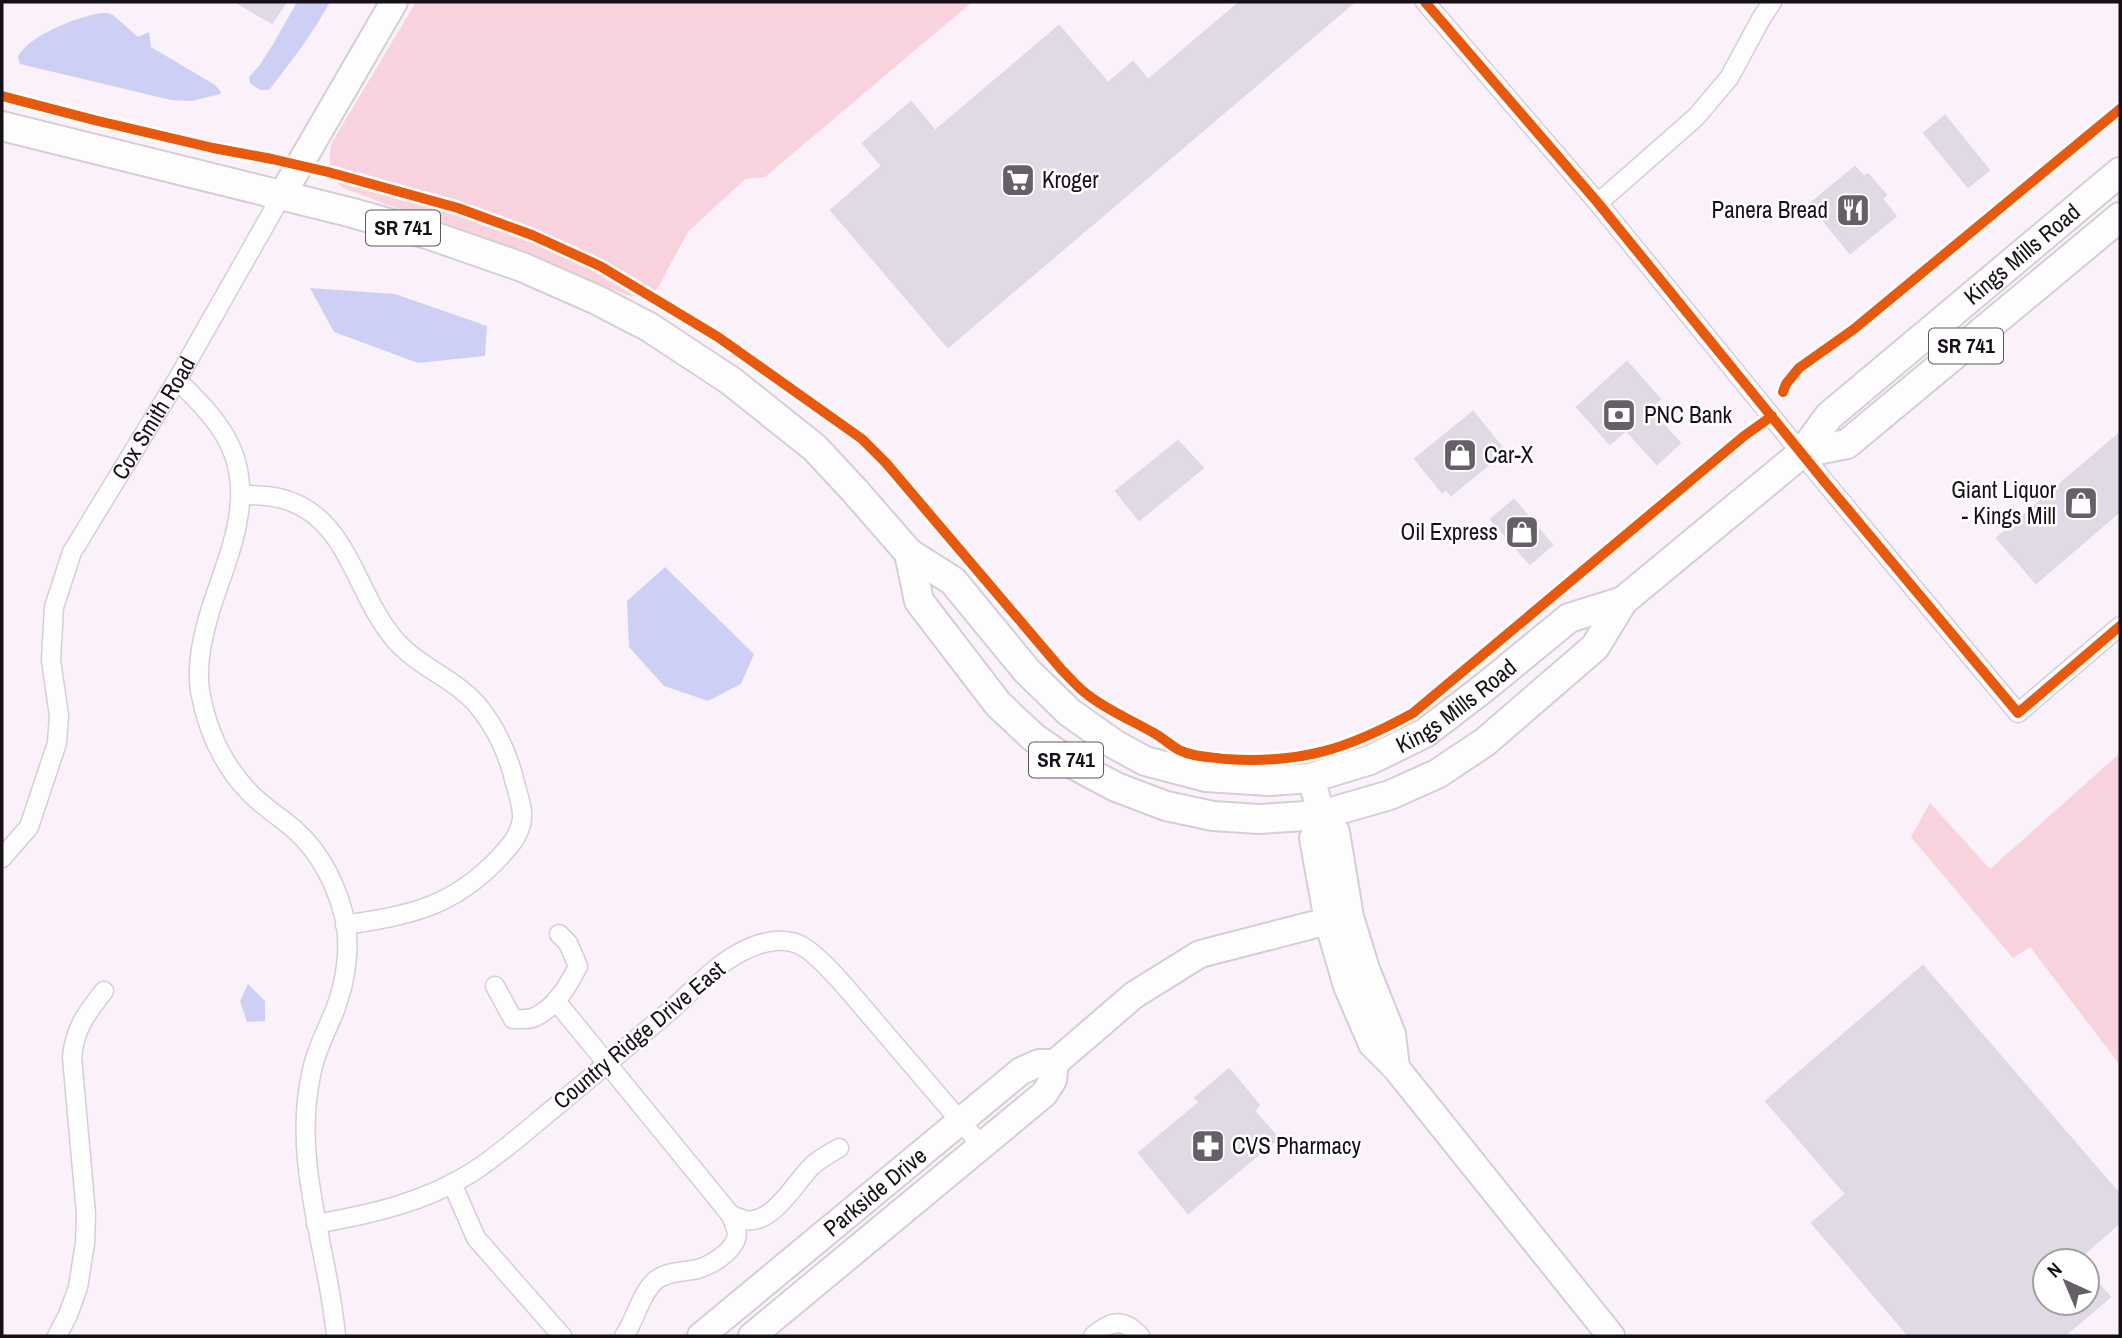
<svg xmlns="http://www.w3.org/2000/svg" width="2122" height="1338" font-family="'Archivo Narrow',sans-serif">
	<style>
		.green { fill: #f8d2dd }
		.water { fill: #cecff5 }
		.building { fill: #e0dae4; stroke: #ded9e3; stroke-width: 2 }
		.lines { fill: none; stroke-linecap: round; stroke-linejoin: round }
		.street-casing { stroke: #d6ced7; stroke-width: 21 }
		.secondary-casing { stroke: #d6ced7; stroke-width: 30 }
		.primary-casing { stroke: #d6ced7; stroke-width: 32 }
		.street { stroke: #fefdfe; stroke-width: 18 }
		.secondary { stroke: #fefdfe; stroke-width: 26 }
		.primary { stroke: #fefdfe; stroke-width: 28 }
		.cycleway-casing { stroke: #fff; stroke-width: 15 }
		.cycleway { stroke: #e8590c; stroke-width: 10 }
		.labels { text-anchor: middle; stroke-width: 5; stroke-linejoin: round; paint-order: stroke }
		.shield { fill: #fff; stroke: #5d585d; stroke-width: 2 }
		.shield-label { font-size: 21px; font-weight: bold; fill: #171018 }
		.poi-label { font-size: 23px; fill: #171018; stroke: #fff; text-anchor: start }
		.street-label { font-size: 23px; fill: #171018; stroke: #fff }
	</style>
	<rect width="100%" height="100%" fill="#faf1fb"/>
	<path class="green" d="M416,2H972L765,177L745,179L688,232L657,289L645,297L630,296L343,188C328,175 329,164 331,144Z
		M2120,753V1065L2030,947L2013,958L1911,837L1930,803L1990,869Z"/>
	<path class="water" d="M297,2H330C313,33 291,62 269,90H260L250,83L249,77L259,66L272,46Z
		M107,13L113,15L138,37L149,32L151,47L215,85L221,92L220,94L192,101L171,100L20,64L18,58C24,37 86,12 107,13Z
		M310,288L395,294L487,326L485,356L418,363L334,332Z
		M665,567L754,654L741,684L708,701L664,686L629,647L627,601Z
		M248,984L265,1001V1021L247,1022L240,1001Z"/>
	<path class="building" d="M236,2H286L272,23Z
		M1240,2H1354L948,347L831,210L882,166L863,143L911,102L935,131L1059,26L1108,83L1133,62L1148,80Z
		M1945,116L1989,170L1968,187L1924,133Z
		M1855,167L1864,177L1868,174L1886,195L1882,199L1896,216L1850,253L1810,204Z
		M1627,362L1660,399L1649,409L1680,443L1657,464L1626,430L1610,444L1577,407Z
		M1473,412L1505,451L1451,495L1446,489L1442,492L1415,459Z
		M2120,433V511L2036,583L1997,538Z
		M1178,441L1203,468L1139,520L1116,491Z
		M1514,500L1552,545L1530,564L1491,519Z
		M1923,966L2120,1195V1222L2076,1261H2045V1303H2087V1271L2110,1297L2064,1336H1909L1812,1223L1846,1194L1766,1101Z
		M1229,1069L1259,1105L1254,1111L1278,1138L1188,1213L1139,1153L1200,1102L1195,1098Z"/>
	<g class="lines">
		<g class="street-casing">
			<g id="street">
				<path d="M1425,2L1598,203L1824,481L2018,713L2120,626"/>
				<path d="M1598,203L1696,117L1729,78L1761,19L1772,2"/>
				<path d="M177,380C193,396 210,412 222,431C260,489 230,550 211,608C203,635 196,663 200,691C207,730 223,766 251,794C261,804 272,812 284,821C314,843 333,876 343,912C352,943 346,981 335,1010C326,1032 315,1052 311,1075C292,1164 328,1248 336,1336"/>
				<path d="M242,495C254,495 267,495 279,498C349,514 354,594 396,641C420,668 456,679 479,707C496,728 509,756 515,783C518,795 525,812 521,824C518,838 507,849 498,859C451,908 409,915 345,925"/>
				<path id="s1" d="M2,858L29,827L57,743L59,716L51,660L54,607L72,552L177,380L282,195"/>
				<path d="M495,986L513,1019C519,1019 529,1020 535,1017C556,1007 569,985 578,966L568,943L559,934"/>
				<path d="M556,1001L730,1214C734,1216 740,1219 745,1220C772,1225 795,1183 811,1167C819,1159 829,1154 839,1148"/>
				<path d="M452,1183L476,1238L562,1336"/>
				<path d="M316,1224C371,1214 423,1203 471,1173C501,1154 527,1130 554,1108C594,1075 633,1042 672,1009C694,990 715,965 741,952C759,942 783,936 802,946C823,958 855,998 872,1018C909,1061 945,1104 982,1146"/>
				<path d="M57,1336L68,1315L78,1287L85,1243L86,1214L72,1057C75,1028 86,1014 104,991"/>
				<path d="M624,1336C636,1319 640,1294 656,1280C667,1271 685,1272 698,1269C711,1265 731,1253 736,1239C739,1231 733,1221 730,1214"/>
				<path d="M1093,1336C1110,1321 1123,1317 1140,1336"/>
			</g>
		</g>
		<g class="secondary-casing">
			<g id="secondary">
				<path d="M282,195L394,2"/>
				<path d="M1311,778L1324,824L1336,832L1350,917L1366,969L1392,1034L1396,1068"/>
				<path d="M1324,824L1313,838L1328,921L1347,986L1372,1044L1396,1068L1611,1336"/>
				<path id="s2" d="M701,1336L1021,1071L1039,1063H1055L1134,995L1200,954L1328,921"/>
				<path d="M752,1336L1044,1094L1053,1080L1055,1063"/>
			</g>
		</g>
		<g class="primary-casing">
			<g id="primary">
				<path id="s3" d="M2,126L349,212L427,234L522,267L597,300L649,327L731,381L815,448L854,490L909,553L953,581L1027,671L1069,712L1114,744L1145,761L1206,777L1269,781L1311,778L1370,760L1425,733L1485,687L1569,618L1623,601"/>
				<path d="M1802,453L1847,444L2120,217"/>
				<path id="s4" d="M909,553L919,601L998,704L1033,737L1069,762L1116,787L1166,806L1213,816L1259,819L1321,815L1390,795L1437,774L1485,742L1595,647L1623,601L1802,453L1829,416L2120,172"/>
			</g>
		</g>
		<use href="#street" class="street"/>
		<use href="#secondary" class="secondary"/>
		<use href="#primary" class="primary"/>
		<g class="cycleway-casing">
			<path id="cycleway" d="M1425,2L1598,203L1824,481L2018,713L2120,626
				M2,96L94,120L213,148L272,159L328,172L458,208L532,235L600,266L718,337L862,439L886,463L1061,669C1070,678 1078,688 1088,695C1107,710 1131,720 1152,732C1162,737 1170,745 1179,750C1193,757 1210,757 1226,759C1301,764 1348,749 1413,713L1744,436L1772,416
				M1783,392L1786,384L1799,368L1854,329L2120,109"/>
		</g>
		<use href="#cycleway" class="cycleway"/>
	</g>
	<defs>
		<g id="supermarket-square" transform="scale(1.75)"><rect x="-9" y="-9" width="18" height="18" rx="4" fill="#665f67" stroke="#fff"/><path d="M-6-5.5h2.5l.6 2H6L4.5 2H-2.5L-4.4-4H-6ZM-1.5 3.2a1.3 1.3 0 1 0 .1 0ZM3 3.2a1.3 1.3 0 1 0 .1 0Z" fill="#fff"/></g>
		<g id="restaurant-square" transform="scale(1.75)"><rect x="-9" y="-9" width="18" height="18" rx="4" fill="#665f67" stroke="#fff"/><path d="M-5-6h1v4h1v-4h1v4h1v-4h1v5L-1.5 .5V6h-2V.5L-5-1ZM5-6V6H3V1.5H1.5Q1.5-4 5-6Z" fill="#fff"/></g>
		<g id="bank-square" transform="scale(1.75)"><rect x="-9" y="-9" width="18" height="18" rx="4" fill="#665f67" stroke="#fff"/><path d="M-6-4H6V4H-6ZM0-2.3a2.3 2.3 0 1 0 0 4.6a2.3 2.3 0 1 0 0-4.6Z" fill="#fff"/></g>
		<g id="shop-square" transform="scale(1.75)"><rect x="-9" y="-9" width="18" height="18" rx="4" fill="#665f67" stroke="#fff"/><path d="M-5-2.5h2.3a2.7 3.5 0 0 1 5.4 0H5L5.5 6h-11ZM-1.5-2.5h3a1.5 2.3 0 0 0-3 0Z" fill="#fff"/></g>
		<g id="pharmacy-square" transform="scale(1.75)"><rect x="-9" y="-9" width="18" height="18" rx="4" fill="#665f67" stroke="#fff"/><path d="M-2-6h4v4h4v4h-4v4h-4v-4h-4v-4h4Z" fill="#fff"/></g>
	</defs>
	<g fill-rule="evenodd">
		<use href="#supermarket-square" x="1018" y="180"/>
		<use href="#restaurant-square" x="1853" y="210"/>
		<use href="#bank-square" x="1619" y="415"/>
		<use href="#shop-square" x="1460" y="455"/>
		<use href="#shop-square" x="2081" y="503"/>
		<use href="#shop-square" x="1522" y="532"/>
		<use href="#pharmacy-square" x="1208" y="1146"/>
	</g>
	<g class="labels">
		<g class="shield">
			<rect x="366" y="210.5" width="74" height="35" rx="5"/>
			<rect x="1929" y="328.5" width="74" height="35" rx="5"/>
			<rect x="1029" y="742.5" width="74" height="35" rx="5"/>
		</g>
		<g class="shield-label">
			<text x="403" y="235">SR 741</text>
			<text x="1966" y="353">SR 741</text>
			<text x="1066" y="767">SR 741</text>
		</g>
		<g class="poi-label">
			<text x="1042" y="188">Kroger</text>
			<text x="1828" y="218" text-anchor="end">Panera Bread</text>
			<text x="1644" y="423">PNC Bank</text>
			<text x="1484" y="463">Car-X</text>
			<text x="2056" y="498" text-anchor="end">Giant Liquor<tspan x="2056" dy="26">- Kings Mill</tspan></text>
			<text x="1498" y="540" text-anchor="end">Oil Express</text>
			<text x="1232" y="1154">CVS Pharmacy</text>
		</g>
		<g class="street-label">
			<text dy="8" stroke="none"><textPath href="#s4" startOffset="1444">Kings Mills Road</textPath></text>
			<text dy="8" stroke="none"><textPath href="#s1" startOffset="481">Cox Smith Road</textPath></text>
			<text dy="8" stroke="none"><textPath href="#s3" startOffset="1676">Kings Mills Road</textPath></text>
			<text transform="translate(639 1035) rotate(-40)" y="8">Country Ridge Drive East</text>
			<text dy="8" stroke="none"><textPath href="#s2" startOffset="226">Parkside Drive</textPath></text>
		</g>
	</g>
	<rect width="2122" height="1338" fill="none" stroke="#171018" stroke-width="7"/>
	<g transform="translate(2066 1282) rotate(316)"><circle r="33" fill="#ffffff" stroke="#a29fa3" stroke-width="2"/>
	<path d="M0-5L12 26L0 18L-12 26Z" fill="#665f67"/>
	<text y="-10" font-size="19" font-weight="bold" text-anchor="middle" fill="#171018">N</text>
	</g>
</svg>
